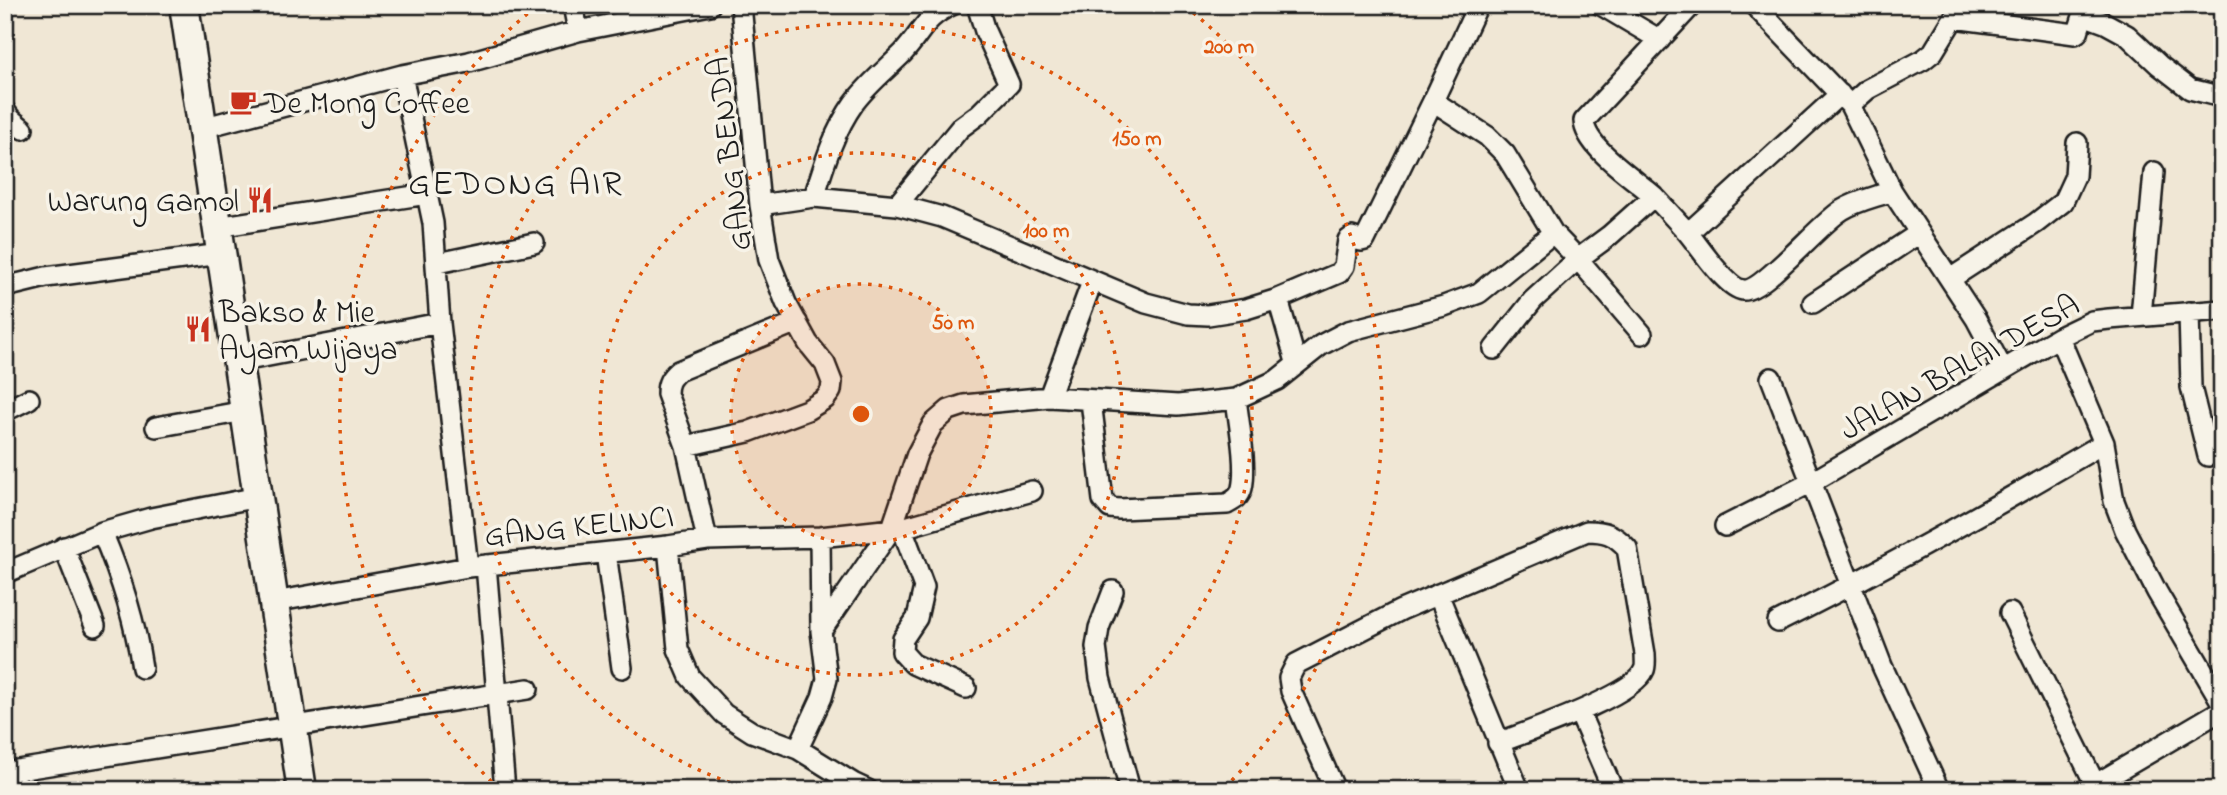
<svg xmlns="http://www.w3.org/2000/svg" width="2227" height="795" font-family="'Indie Flower',sans-serif">
	<style>
		.lines { fill: none; stroke-linecap: round; stroke-linejoin: round }
		.minor-casing { stroke: #1c1c1c; stroke-width: 24 }
		.secondary-casing { stroke: #1c1c1c; stroke-width: 33 }
		.minor { stroke: #f7f3e8; stroke-width: 19 }
		.secondary { stroke: #f7f3e8; stroke-width: 28 }
		.ring { fill: none; stroke: #de560d; stroke-width: 3.5; stroke-dasharray: 3.5 7 }
		.labels { text-anchor: middle; stroke-width: 7; stroke-linejoin: round; paint-order: stroke }
		.poi-label { font-size: 32px; fill: #1c1c1c; stroke: #f7f3e8; text-anchor: start }
		.street-label { font-size: 32px; fill: #1c1c1c; stroke: #f7f3e8 }
		.quarter-label { font-size: 35px; letter-spacing: 2px; fill: #1c1c1c; stroke: #f7f3e8 }
		.centre { fill: #de560d; stroke: #f7f3e8; stroke-width: 3.5 }
		.ring-label { font-size: 21px; text-anchor: middle; font-weight: bold; fill: #de560d; stroke: #f7f3e8; stroke-width: 7; stroke-linejoin: round; paint-order: stroke }
	</style>
	<rect width="100%" height="100%" fill="#f0e7d5"/>
	<filter id="ink" filterUnits="userSpaceOnUse"><feTurbulence type="fractalNoise" baseFrequency=".0143" numOctaves="2"/><feDisplacementMap in="SourceGraphic" scale="14" xChannelSelector="R" yChannelSelector="G"/><feConvolveMatrix kernelMatrix="1 2 1 2 8 2 1 2 1" color-interpolation-filters="sRGB"/></filter>
	<g filter="url(#ink)">
		<g class="lines">
			<g class="minor-casing">
				<path id="minor" d="M573,5L578,31
					M1478,5L1433,101L1487,136L1505,154L1553,233
					M1601,5L1660,40
					M1754,5L1850,105L1892,191L1976,319L2003,370
					M1954,18L2075,34L2078,32L2083,16H2086L2105,23L2127,35L2159,65L2190,89L2222,97
					M402,75L433,223L440,323L468,567
					M1850,105L1868,89L1923,60L1933,52L1961,6
					M5,111L11,119L23,129
					M202,128L402,75L469,62L578,31L710,5
					M1654,196C1635,179 1585,147 1584,121L1692,5
					M814,197C824,165 834,131 854,103C868,84 886,70 903,53C922,33 924,17 952,5
					M760,205L814,197L897,205L942,217L1146,303L1188,314L1208,315L1246,309L1278,299L1339,273L1344,266L1348,240L1352,237L1361,241L1365,240L1433,101
					M897,205L960,128L979,114L1009,84L985,31L977,5
					M217,227L427,194
					M1688,233C1699,246 1726,288 1743,290C1762,293 1820,223 1842,210C1856,201 1876,197 1892,191
					M438,263L534,243
					M1950,279L2036,223L2063,202L2075,176L2077,143
					M5,287L46,277L221,254
					M1278,299L1296,362
					M1813,303L1918,234
					M2189,312L2191,387L2208,456
					M2141,316L2154,172
					M2059,337L2104,443L2114,501L2125,530L2157,592L2222,703
					M1494,349L1533,300L1578,259L1642,334
					M237,362L440,323
					M1771,378L1882,666L1939,790
					M1049,397L1092,282
					M1091,401L1103,500L1110,508L1119,509L1227,504C1234,500 1240,497 1242,488C1247,466 1239,423 1236,399
					M5,411L29,399
					M156,427L245,411
					M686,446L667,394C667,383 670,378 678,371L797,322
					M1725,526L1812,482L2059,337L2092,321L2109,319L2222,310
					M902,528L924,587L917,618L903,639L902,652L913,664L966,688
					M102,532C121,577 135,620 142,668
					M707,540L686,446L748,432L807,410L825,399L831,391L832,382L825,364L808,343L786,303L769,260L760,205L741,5
					M668,546L678,649L690,677L724,714L752,732L798,749L853,783L868,790
					M64,547L95,626
					M606,553L622,668
					M486,565L505,790
					M5,573L102,532L151,518L258,497
					M1113,591L1099,628L1096,647L1100,678L1130,790
					M1438,594L1519,790
					M274,602L468,567L668,546L707,540L820,537L902,528L1032,491
					M2010,613L2098,790
					M1778,622C1889,567 1997,506 2104,443
					M821,631L892,528L917,454L933,424L949,410L964,405L1049,397L1178,405L1236,399L1277,380L1321,345L1348,331L1444,306L1479,293L1553,233L1578,259L1609,236L1654,196L1688,233L1840,94
					M1579,712L1613,790
					M798,749L822,697L827,679L821,631L820,537
					M5,772L528,689
					M1335,790L1291,691L1289,678L1296,664L1401,610L1587,531C1605,531 1614,534 1627,548L1645,654C1645,658 1646,666 1644,670C1634,696 1526,732 1498,743
					M2086,790L2222,710"/>
			</g>
			<g class="secondary-casing">
				<path id="secondary" d="M184,5L302,790"/>
			</g>
			<use href="#minor" class="minor"/>
			<use href="#secondary" class="secondary"/>
		</g>
	</g>
	<circle cx="861" cy="414" r="130" fill="#de560d" fill-opacity=".12"/>
	<g class="ring">
		<circle cx="861" cy="414" r="130"/>
		<circle cx="861" cy="414" r="261"/>
		<path d="M750 789A391 391 0 1 1 972 789"/>
		<path d="M499 789A521 521 0 0 1 537 6M1185 6A521 521 0 0 1 1223 789"/>
	</g>
	<defs>
		<g id="cafe-bare" transform="scale(2.1)"><path d="M-5.5-4.5H6V0H3Q3 3.5 0 3.5H-2.5Q-5.5 3.5-5.5 0ZM3-3.2v2h1.7v-2ZM-6 4.5H4V6H-6Z" fill="#c8321e" stroke="#f7f3e8" stroke-width="2.5" paint-order="stroke"/></g>
		<g id="restaurant-bare" transform="scale(2.1)"><path d="M-5-6h1v4h1v-4h1v4h1v-4h1v5L-1.5 .5V6h-2V.5L-5-1ZM5-6V6H3V1.5H1.5Q1.5-4 5-6Z" fill="#c8321e" stroke="#f7f3e8" stroke-width="2.5" paint-order="stroke"/></g>
	</defs>
	<g fill-rule="evenodd">
		<use href="#cafe-bare" x="243" y="102"/>
		<use href="#restaurant-bare" x="260" y="200"/>
		<use href="#restaurant-bare" x="198" y="329"/>
	</g>
	<g class="labels">
		<g class="poi-label">
			<text x="264" y="113">De Mong Coffee</text>
			<text x="239" y="211" text-anchor="end">Warung Gamol</text>
			<text x="219" y="322">Bakso &amp; Mie<tspan x="219" dy="37">Ayam Wijaya</tspan></text>
		</g>
		<g class="street-label">
			<text transform="translate(728 154) rotate(-97)" y="11">GANG BENDA</text>
			<text transform="translate(1959 366) rotate(-29)" y="11">JALAN BALAI DESA</text>
			<text transform="translate(579 525) rotate(-6)" y="11">GANG KELINCI</text>
		</g>
		<g class="quarter-label">
			<text x="516" y="194">GEDONG AIR</text>
		</g>
	</g>
	<circle cx="861" cy="414" r="10" class="centre"/>
	<g class="ring-label">
		<text x="1229" y="53">200 m</text>
		<text x="1137" y="145">150 m</text>
		<text x="1046" y="237">100 m</text>
		<text x="953" y="329">50 m</text>
	</g>
	<rect width="2227" height="795" fill="none" stroke="#f7f3e8" stroke-width="28"/>
	<rect x="14" y="14" width="2199" height="767" fill="none" stroke="#1c1c1c" stroke-width="2.5" filter="url(#ink)"/>
</svg>
